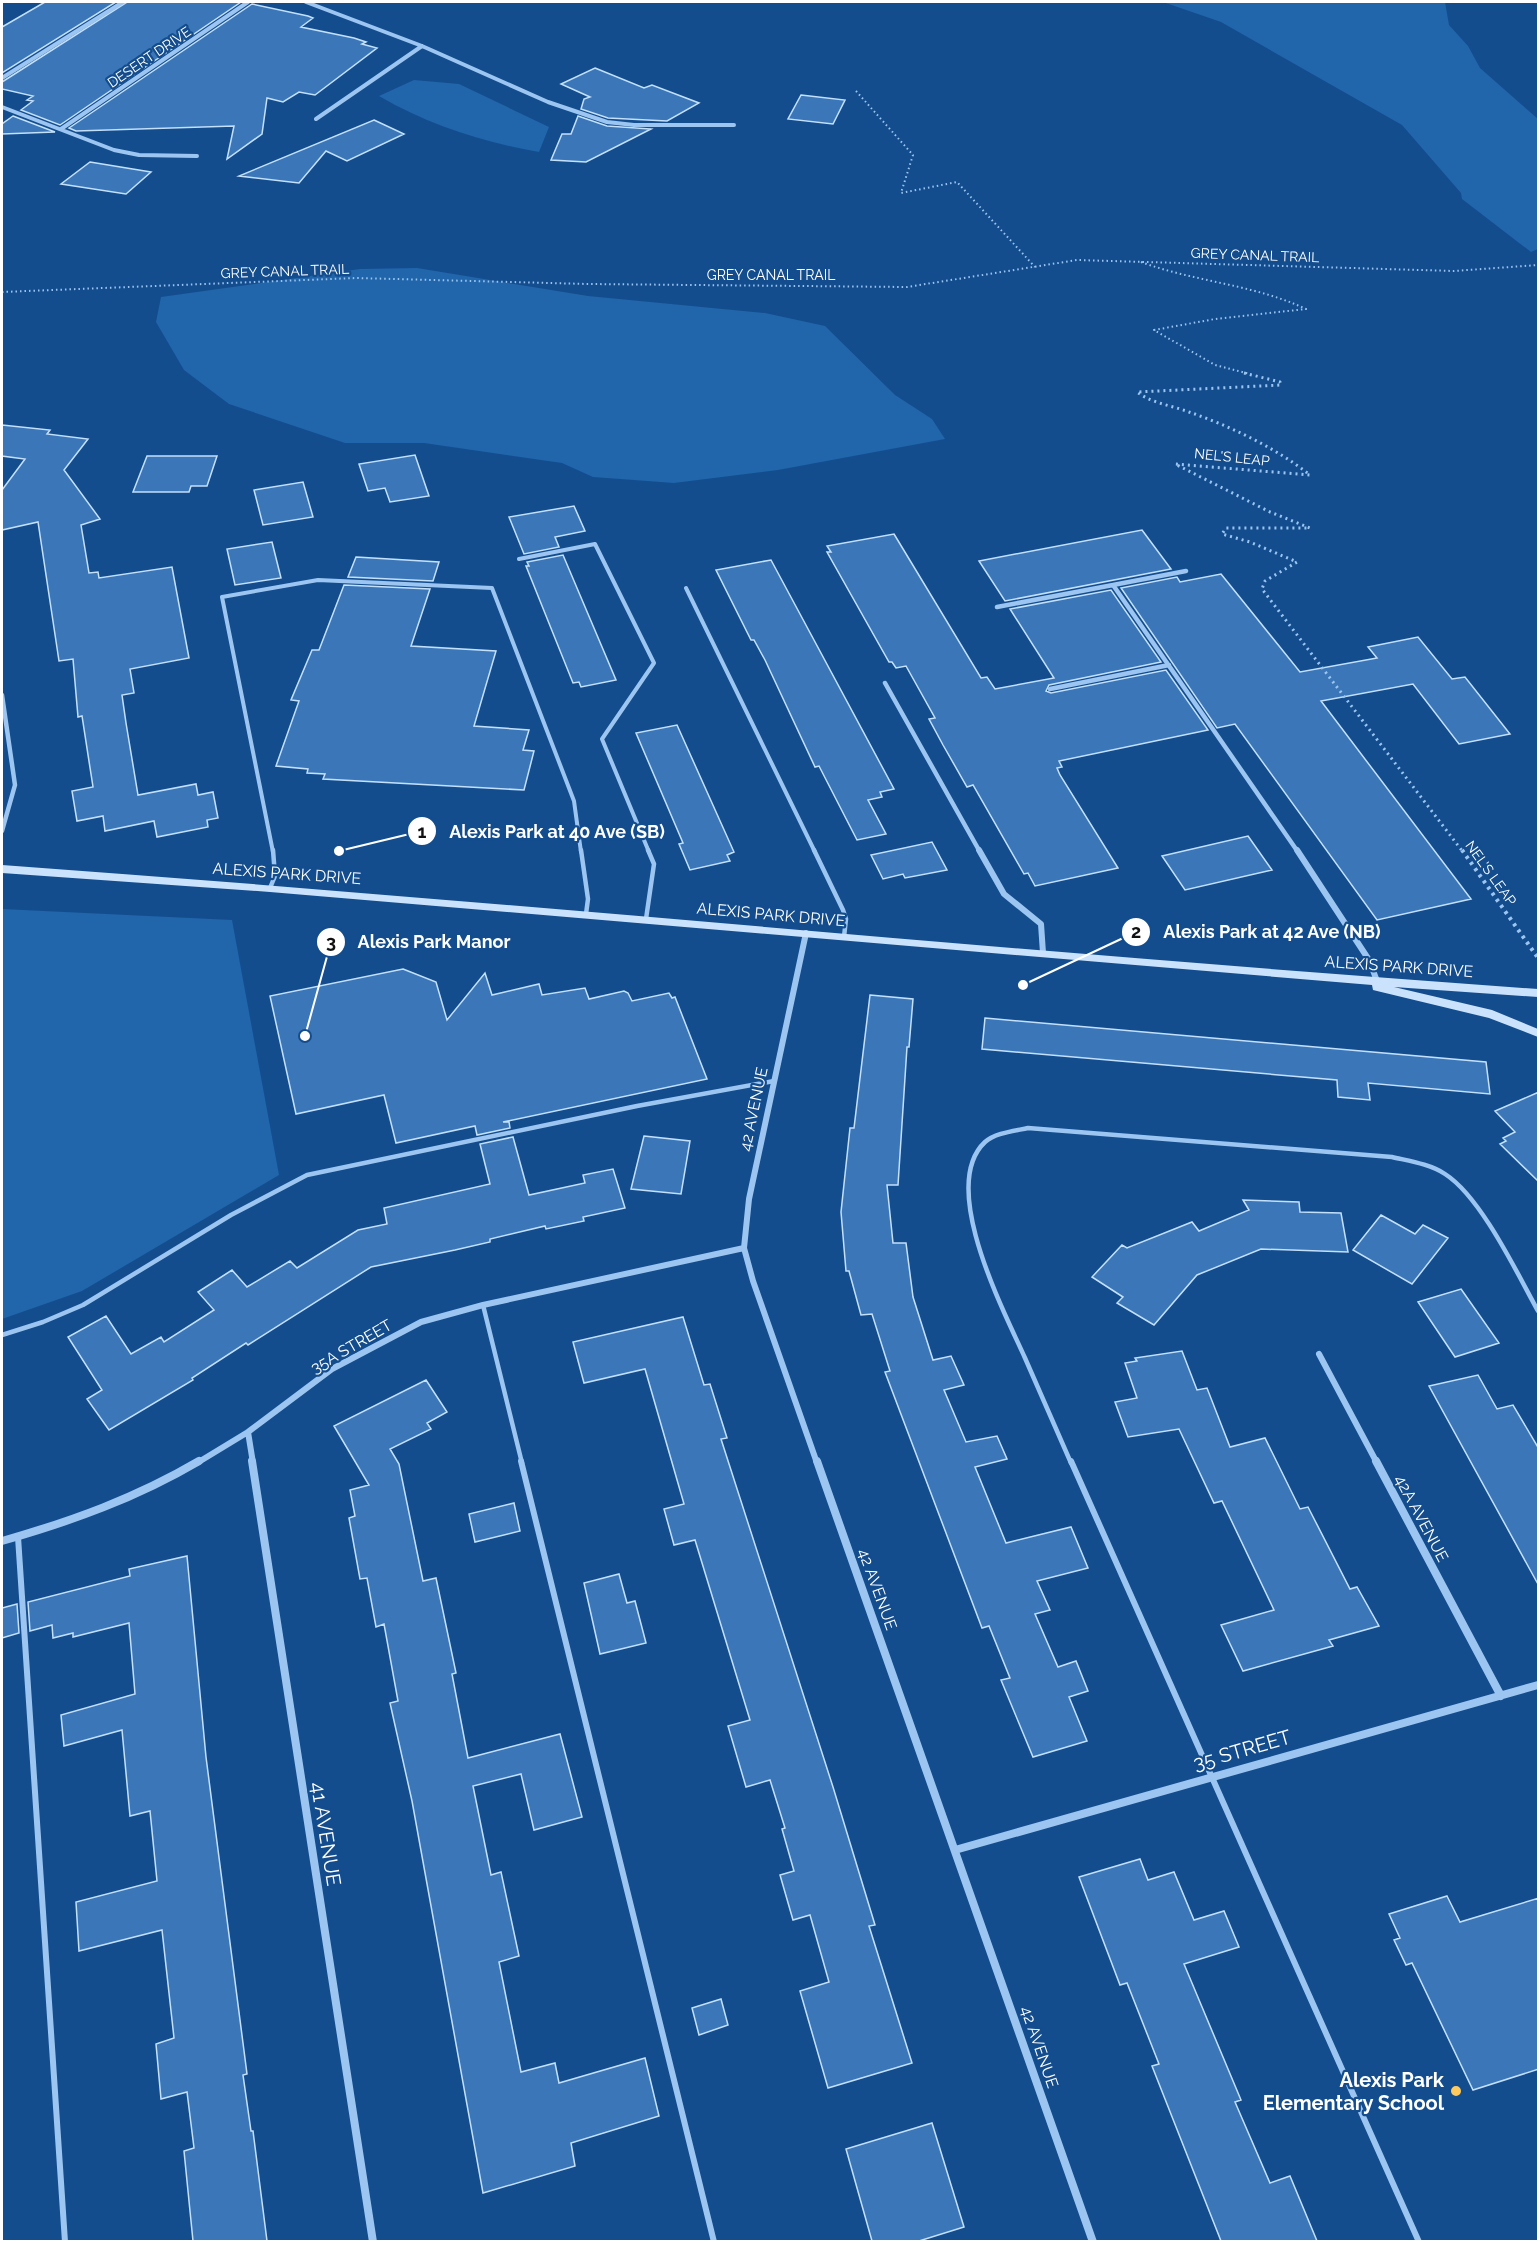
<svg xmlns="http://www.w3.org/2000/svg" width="1540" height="2243" font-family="Raleway,sans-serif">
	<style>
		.green { fill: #2165ab }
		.building { fill: #3b77b8; stroke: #c3e0fc; stroke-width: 1.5 }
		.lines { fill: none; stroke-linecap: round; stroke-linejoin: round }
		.path-far2 { stroke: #9cc6f1; stroke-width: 2; stroke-dasharray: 1.5 3; stroke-linecap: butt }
		.path-far1 { stroke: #9cc6f1; stroke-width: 3; stroke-dasharray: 2 4; stroke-linecap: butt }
		.path { stroke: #9cc6f1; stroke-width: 4; stroke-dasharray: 3 4.5; stroke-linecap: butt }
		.lane-far2 { stroke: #9cc6f1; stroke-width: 4 }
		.lane-far1 { stroke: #9cc6f1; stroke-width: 4.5 }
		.lane { stroke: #9cc6f1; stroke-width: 6 }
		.street-far3 { stroke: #9cc6f1; stroke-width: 4 }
		.street-far2 { stroke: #9cc6f1; stroke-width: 4.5 }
		.street-far1 { stroke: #9cc6f1; stroke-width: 6 }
		.street { stroke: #9cc6f1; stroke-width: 8 }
		.secondary { fill: #cbe2fc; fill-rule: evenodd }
		.poi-dot { fill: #ffca5d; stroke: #134d8e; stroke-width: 2 }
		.labels { text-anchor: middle; stroke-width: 4.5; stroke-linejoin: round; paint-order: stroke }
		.far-street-label { font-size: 14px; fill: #fff; stroke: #134d8e }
		.street-label { font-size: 16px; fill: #fff; stroke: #134d8e }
		.near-street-label { font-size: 20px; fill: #fff; stroke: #134d8e }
		.near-poi-label { font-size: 20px; font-weight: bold; fill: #fff; stroke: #134d8e; text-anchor: end }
		.leader { fill: none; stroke: #fff; stroke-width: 2 }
		.callout-dot { fill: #fff; stroke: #134d8e; stroke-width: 2 }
		.mark-label { font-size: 18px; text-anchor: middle; font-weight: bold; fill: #111 }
		.callout-label { font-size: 18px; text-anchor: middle; font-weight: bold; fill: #fff; stroke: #134d8e; stroke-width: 4.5; stroke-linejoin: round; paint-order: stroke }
	</style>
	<rect width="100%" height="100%" fill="#134d8e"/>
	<path class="green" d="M1163,2H1445L1449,25L1468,46L1480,68L1538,119V249L1531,252L1462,199L1461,193L1402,125L1221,22Z
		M414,80L459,84L549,127L539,152C482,142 429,125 379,96Z
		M417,268L588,296L765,313L825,326L895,395L932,419L945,439L778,470L674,483L593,477L562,463L424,443H345L229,404L184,370L156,322L161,297L360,269Z
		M2,909L232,920L279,1175L82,1291L2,1319Z"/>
	<path class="building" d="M45,2H116L2,73V27Z
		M127,2H241L60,125L21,110L33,101L27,100L33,96L2,89V82Z
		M252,4L308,16L313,18L301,27L354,38L366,42L362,44L377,48L315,95L299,92L283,102L267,98L262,134L227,159L234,126L76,131L69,128Z
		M595,68L644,88L652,85L699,103L667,121L608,118L581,109L584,99L590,97L561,84Z
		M801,95L845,100L833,124L788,119Z
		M13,116L55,132L2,134V124Z
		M578,116L607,126L651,129L586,162L551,160L562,134H571Z
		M374,120L404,134L347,161L326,151L299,183L239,176Z
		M90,162L151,172L126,194L61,184Z
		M2,425L50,430L47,434L88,439L64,470L100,519L81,525L89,573L98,572L99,578L172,567L189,658L130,669L134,693L122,695L126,723L138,795L196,784L198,795L213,792L218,818L207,820L208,827L157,837L154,821L105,831L103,816L77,821L72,791L93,787L82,716L78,717L73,659L59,661L38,522L2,530V490L25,459L2,456Z
		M415,455L429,496L390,502L385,488L368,491L359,464Z
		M147,456H217L207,486H191L189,492H133Z
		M303,482L313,517L263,525L254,490Z
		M574,506L585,531L555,537L559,547L524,554L509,517Z
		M1142,530L1171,569L1005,601L979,561Z
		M894,534L981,678L987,677L995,689L1054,678L1010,609L1111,590L1161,662L1049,685L1046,691L1051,693L1166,670L1208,730L1059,761L1062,767L1057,768L1060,775L1118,868L1035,886L1028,873L1024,874L973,785L967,787L943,745L929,719L935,718L906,666L896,668L892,662H889L827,552H831L827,546Z
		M272,542L281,578L235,585L227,549Z
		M563,555L616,680L581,687L579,682L573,683L526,566H529L527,562Z
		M356,557L439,562L433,581L348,577Z
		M771,560L894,789L880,792L882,797L868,800L886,834L857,840L819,766L815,767L765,660L754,640H751L716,570Z
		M1221,574L1300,672L1377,658L1368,647L1418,637L1452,679L1465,677L1510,734L1459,744L1413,684L1321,701L1471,899L1377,920L1235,724L1217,728L1121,588L1177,577L1180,582Z
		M344,585L430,589L411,646L496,651L474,726L529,730L523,750L534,751L524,790L323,779L325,774L307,773L308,769L276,766L299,701L291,700L312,650H319Z
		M677,725L734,852L727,855L730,861L690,870L679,844L683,843L636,733Z
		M1248,836L1272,870L1185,890L1162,856Z
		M932,842L947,870L905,878L903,874L883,879L871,855Z
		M403,969L436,982L447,1020L485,973L492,995L539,984L542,995L585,988L589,999L624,991L628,993L632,1001L669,993L672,998L675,997L707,1079L503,1122H509L510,1128L477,1135L475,1126L396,1143L384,1095L296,1114L270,996Z
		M870,995L913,999L909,1047H907L898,1185H887L893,1243H906L913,1297L933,1360L951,1356L964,1385L944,1390L966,1442L997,1436L1007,1459L975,1467L1006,1543L1071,1527L1088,1568L1037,1581L1050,1610L1035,1614L1058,1667L1076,1661L1088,1691L1069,1697L1087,1741L1033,1757L1001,1680L1010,1678L989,1626L982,1628L885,1372L890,1371L872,1314L861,1315L849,1271H846L841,1212L850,1128H854Z
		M985,1018L1486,1062L1490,1094L1368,1083L1370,1100L1338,1097L1337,1080L982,1049Z
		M1539,1092V1182L1500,1144L1506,1141L1503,1138L1515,1132L1495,1111Z
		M644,1136L690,1141L681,1194L631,1189Z
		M513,1137L529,1195L585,1183L583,1175L613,1169L625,1208L583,1217L584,1221L546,1229L545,1226L490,1239V1242L455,1250L371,1267L248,1345L246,1343L192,1378L193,1380L109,1430L87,1399L102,1390L68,1337L106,1316L131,1354L161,1337L164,1342L214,1310L198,1292L232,1270L247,1287L290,1261L297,1268L358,1230L387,1224L384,1208L490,1184L480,1144Z
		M1243,1200L1299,1202L1300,1212L1341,1213L1348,1252L1261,1249L1197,1275L1154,1325L1117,1303L1123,1297L1092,1277L1122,1245L1127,1248L1192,1222L1199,1231L1249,1210Z
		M1381,1215L1415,1234L1423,1225L1448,1238L1412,1284L1353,1250Z
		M1461,1289L1499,1343L1455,1357L1418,1302Z
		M683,1317L704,1385L710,1384L727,1438L721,1439L833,1787L875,1925L869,1926L912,2063L828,2088L800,1991L829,1982L810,1915L793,1920L780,1875L794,1871L782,1829L785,1828L770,1780L746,1787L728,1726L750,1720L695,1540L674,1545L664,1509L684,1504L645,1369L584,1383L573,1342Z
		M1182,1351L1197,1390L1207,1388L1230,1447L1265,1438L1300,1509L1308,1507L1350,1589L1357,1587L1379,1626L1329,1640L1333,1646L1243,1671L1221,1625L1274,1610L1222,1501L1214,1503L1179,1429L1128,1437L1115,1402L1137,1398L1125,1363L1137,1361L1135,1358Z
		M1478,1375L1497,1409L1513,1405L1539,1449V1586L1429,1386Z
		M426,1380L447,1412L427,1423L431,1429L390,1449L399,1464L423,1581L436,1578L456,1673L452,1674L468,1758L560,1734L582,1817L534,1830L521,1774L473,1786L491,1875L501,1872L519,1956L499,1962L521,2072L555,2063L559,2083L645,2058L659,2116L571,2143L575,2166L483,2193L412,1801L390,1703L398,1701L384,1624L376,1627L367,1578L360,1579L349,1518L355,1516L350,1490L369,1485L334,1426Z
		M514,1503L520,1531L475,1542L469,1514Z
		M187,1556L206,1757L247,2074L243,2075L251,2131H253L267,2241H193L184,2151L194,2148L187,2092L161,2099L156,2044L174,2038L162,1930L79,1951L76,1902L157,1881L150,1811L130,1816L122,1730L64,1746L61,1715L135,1694L129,1623L73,1637V1633L53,1638L52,1625L30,1631L28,1602L130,1576L129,1569Z
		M619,1574L627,1603L635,1601L646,1643L600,1654L584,1583Z
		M17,1604L19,1633L2,1638V1608Z
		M1140,1859L1148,1880L1174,1872L1194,1920L1224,1911L1239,1947L1184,1964L1241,2100L1235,2102L1270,2183L1290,2176L1317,2241H1221L1152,2066L1159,2064L1127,1983L1120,1985L1079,1877Z
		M1447,1896L1460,1922L1539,1898V2069L1473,2090L1412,1963L1406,1965L1394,1940L1400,1938L1389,1914Z
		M721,1999L728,2025L699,2035L692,2008Z
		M932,2123L964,2227L919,2241H872L846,2149Z"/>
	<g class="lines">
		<path class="path-far2" d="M856,91L913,155L901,193L957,182L1035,267
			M1141,262C1195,282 1253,284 1306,309L1215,319L1154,330L1215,365L1250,374
			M2,292L356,278L588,284L907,287L1077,260L1454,271L1538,265"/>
		<path class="path-far1" d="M1244,373L1280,382L1281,385L1137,392C1153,404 1171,405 1189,412C1230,426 1276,448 1310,475L1175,464L1270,512L1310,528H1226L1222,534L1250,542L1297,562L1265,581L1262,589L1463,852"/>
		<path class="path" d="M1462,850L1538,958"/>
		<path class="lane-far2" d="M519,559L595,544L654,663L602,739L649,852
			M686,588L815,852
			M273,852L222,597L318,580L492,588L574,801L581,852"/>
		<path class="lane-far1" d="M581,850L588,899L586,914
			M814,850L843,910L846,919L844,937
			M270,888L275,876L273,850
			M646,919L654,864L648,850
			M483,1305L522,1463
			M2,1335L43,1322L83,1305L231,1215L307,1175L637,1106L774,1081
			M1071,1463C1056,1428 1040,1393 1025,1358C1004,1311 938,1186 985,1142C995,1133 1014,1131 1028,1128L1392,1157C1409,1161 1430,1164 1445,1174C1481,1197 1517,1273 1538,1311"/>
		<path class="lane" d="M521,1461L714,2242
			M1071,1461L1419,2242
			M18,1537L65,2242"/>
		<path class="street-far3" d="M306,2L422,46L548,102L607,122L634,125H734
			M2,78L123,2
			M2,107L114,150L139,155L197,156
			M316,119L422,46
			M61,129L248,2"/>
		<path class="street-far2" d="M1186,571L1113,585L1298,852
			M997,607L1113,585
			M885,683L980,852
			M1050,689L1169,665
			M2,695L15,785L2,831"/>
		<path class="street-far1" d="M979,850L1004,894L1041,924L1043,953
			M1297,850L1369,960L1377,981
			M806,933L749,1199L744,1248L753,1281L817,1463
			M1319,1354L1377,1463
			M248,1432L253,1463
			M197,1463L248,1432L332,1369L421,1322L483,1305L744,1248"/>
		<path class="street" d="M252,1461L373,2242
			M817,1461L1093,2242
			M1376,1461L1501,1696
			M2,1541C72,1521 136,1498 199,1461
			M955,1850L1538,1685"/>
		<path class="secondary" d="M2,865C514,902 1026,953 1538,989V997L1394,987L1492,1010L1538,1029V1037L1489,1018L1377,991L1373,990L1372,985L270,892L2,873Z"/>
	</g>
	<circle class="poi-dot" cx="1456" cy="2091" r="6"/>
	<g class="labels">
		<g class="far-street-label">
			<text transform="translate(149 57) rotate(-34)" y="5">DESERT DRIVE</text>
			<text transform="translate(1255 255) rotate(2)" y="5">GREY CANAL TRAIL</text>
			<text transform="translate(285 271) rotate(-2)" y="5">GREY CANAL TRAIL</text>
			<text x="771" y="280">GREY CANAL TRAIL</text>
			<text transform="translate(1232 457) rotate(6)" y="5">NEL'S LEAP</text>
			<text transform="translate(1491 873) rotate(54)" y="5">NEL'S LEAP</text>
		</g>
		<g class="street-label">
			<text transform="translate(287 873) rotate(4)" y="6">ALEXIS PARK DRIVE</text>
			<text transform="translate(771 914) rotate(5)" y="6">ALEXIS PARK DRIVE</text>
			<text transform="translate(1399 966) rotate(4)" y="6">ALEXIS PARK DRIVE</text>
			<text transform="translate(753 1109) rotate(-78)" y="6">42 AVENUE</text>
			<text transform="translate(351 1346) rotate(-30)" y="6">35A STREET</text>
			<text transform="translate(1422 1518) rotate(62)" y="6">42A AVENUE</text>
			<text transform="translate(878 1589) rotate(70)" y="6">42 AVENUE</text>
			<text transform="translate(1040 2047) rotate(71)" y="6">42 AVENUE</text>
		</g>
		<g class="near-street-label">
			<text transform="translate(1242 1750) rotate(-16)" y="7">35 STREET</text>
			<text transform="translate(326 1834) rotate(81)" y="7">41 AVENUE</text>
		</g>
		<g class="near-poi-label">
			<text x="1444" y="2087">Alexis Park<tspan x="1444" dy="23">Elementary School</tspan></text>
		</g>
	</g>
	<path class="leader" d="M339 851L422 831M1023 985L1136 932M305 1036L331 942"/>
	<g class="callout-dot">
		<circle cx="339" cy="851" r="6"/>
		<circle cx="1023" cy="985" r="6"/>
		<circle cx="305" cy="1036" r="6"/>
		<circle cx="422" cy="831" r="15"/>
		<circle cx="1136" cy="932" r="15"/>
		<circle cx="331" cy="942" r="15"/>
	</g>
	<g class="mark-label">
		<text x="422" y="838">1</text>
		<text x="1136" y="938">2</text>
		<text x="331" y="948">3</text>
	</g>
	<g class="callout-label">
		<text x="557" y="838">Alexis Park at 40 Ave (SB)</text>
		<text x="1272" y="938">Alexis Park at 42 Ave (NB)</text>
		<text x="434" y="948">Alexis Park Manor</text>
	</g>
	<rect width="1540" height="2243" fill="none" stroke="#ffffff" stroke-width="6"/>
</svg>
